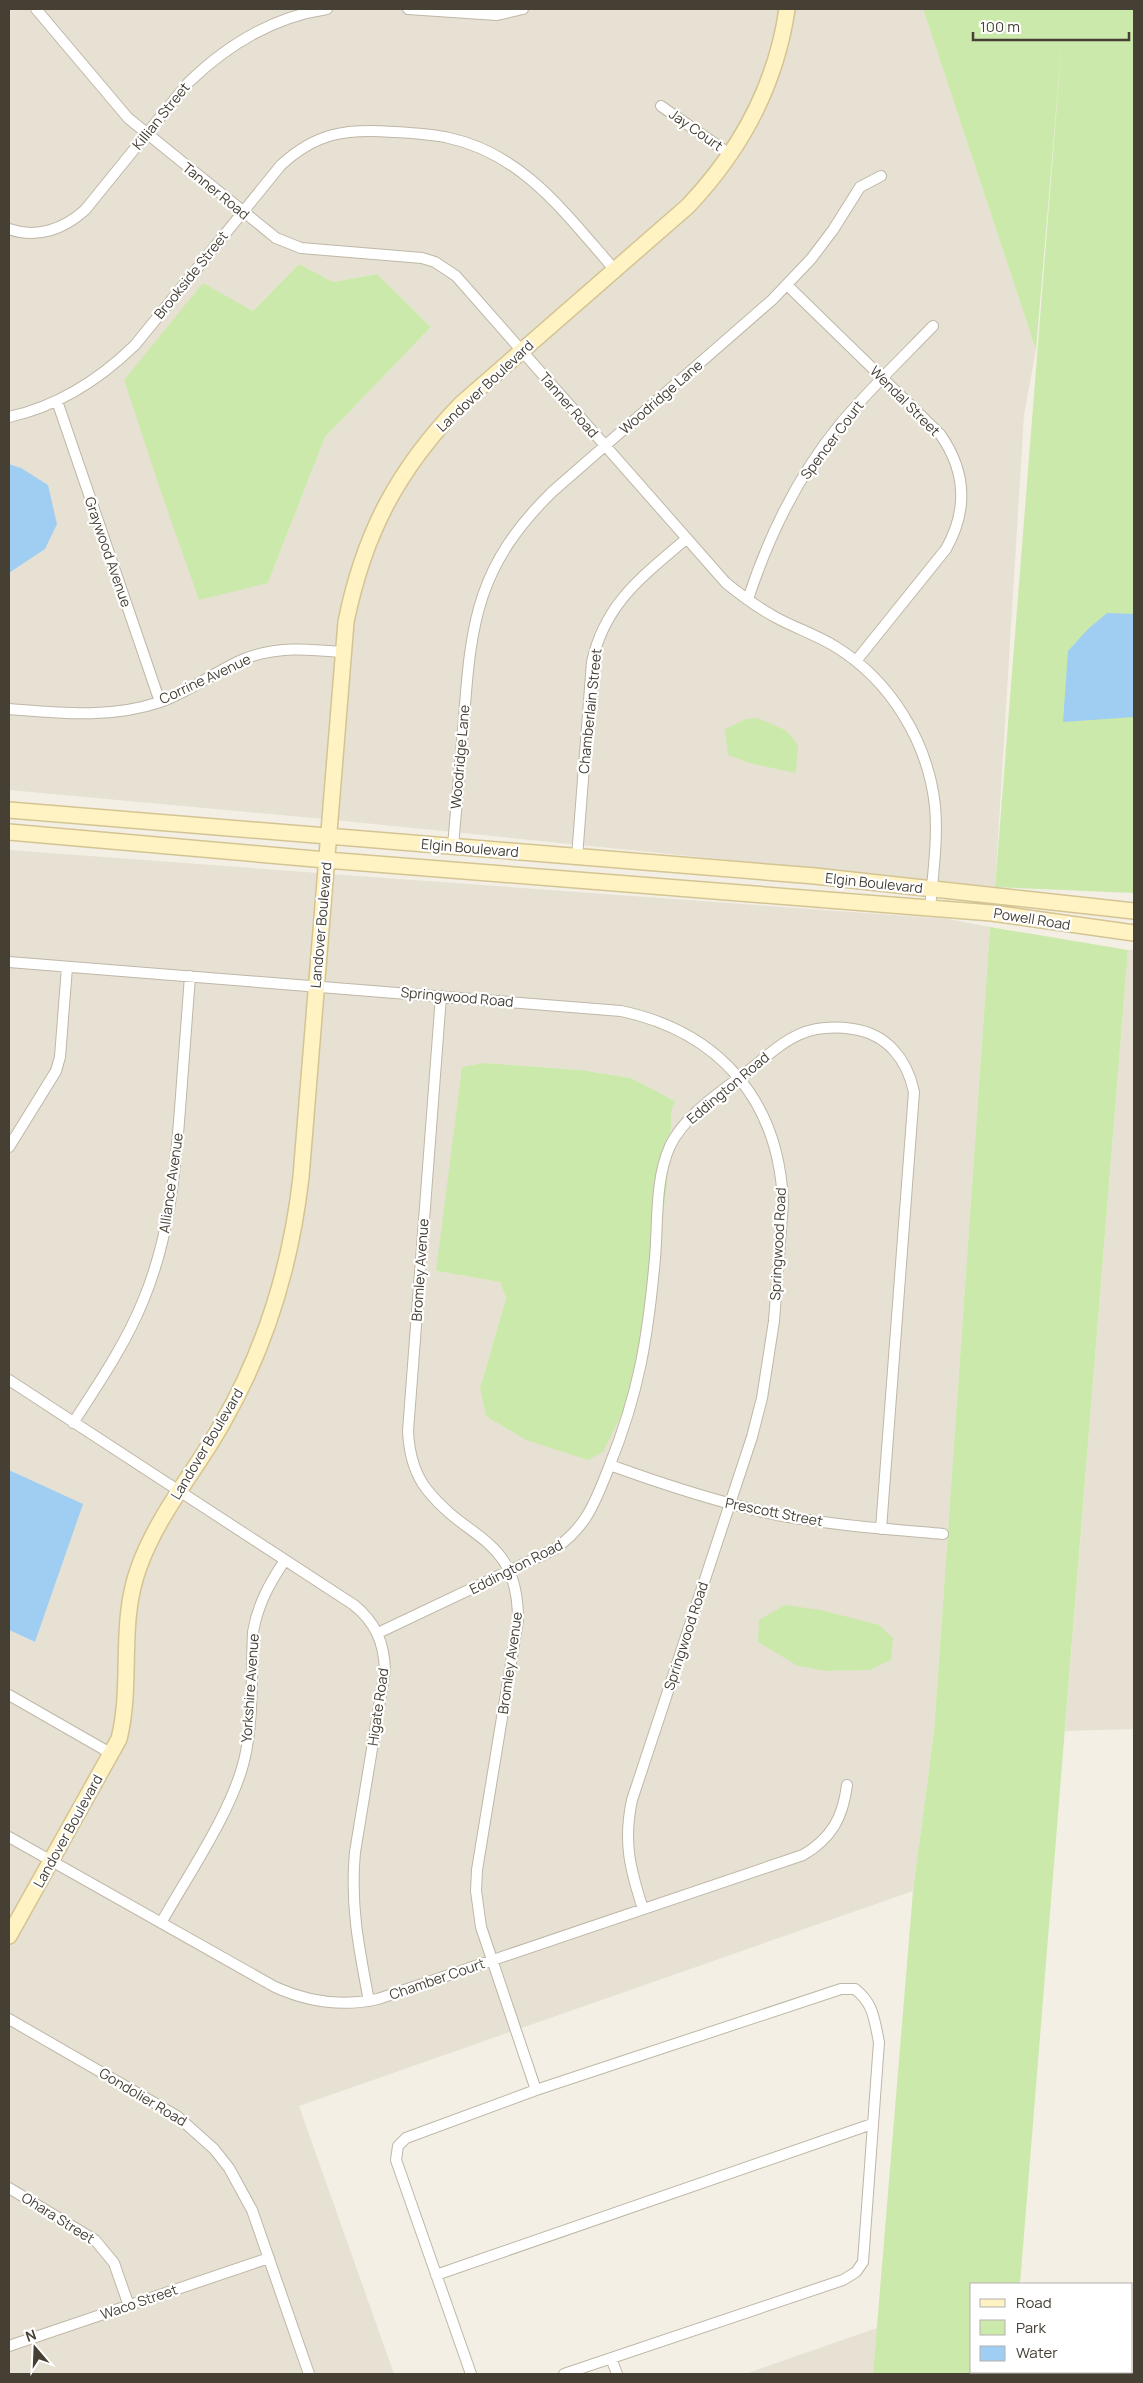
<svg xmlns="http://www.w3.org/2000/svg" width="1143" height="2383" font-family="Manrope,sans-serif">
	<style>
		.residential { fill: #e7e1d3; fill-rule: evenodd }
		.green { fill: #cce9ac }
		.water { fill: #9fcef2 }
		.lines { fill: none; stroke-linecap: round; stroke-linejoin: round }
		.street-casing { stroke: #bfb7a7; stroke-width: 12 }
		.secondary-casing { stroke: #d5c493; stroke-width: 18 }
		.street { stroke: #fff; stroke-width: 10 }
		.secondary { stroke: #fff2c3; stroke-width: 15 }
		.labels { text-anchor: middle; stroke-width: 4.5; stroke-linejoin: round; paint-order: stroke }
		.street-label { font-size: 14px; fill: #453f34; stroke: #fff }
	</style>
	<rect width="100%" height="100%" fill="#f3efe5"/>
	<path class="residential" d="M9,9H781L766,75L727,151L684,201L458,400L367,529L324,819L9,790V573L45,549L21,468L9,464ZM299,264L333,282L377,274L431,327L325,437L268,583L253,311Z
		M792,9H923L1036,350L1024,415L995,887L334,820L351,623L376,535L423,456L465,409L736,159L764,108Z
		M9,850L319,873L296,1175L277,1282L235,1389L142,1544L113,1737L9,1925V1630L34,1642L82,1504L9,1470Z
		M330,874L948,919L990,927L934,1731L913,1891L299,2106L394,2374H9V1948L117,1757L136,1597L151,1550L276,1323ZM485,1063L581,1070L631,1078L675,1101L672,1109L667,1188L646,1322L480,1388L506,1298L500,1282L436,1271ZM891,1660L870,1670L827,1671Z
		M1128,950H1134V1729L1065,1731Z
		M877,2328L873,2374H745Z"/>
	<path class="green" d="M923,9H1134V893L995,887L1063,28L1036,350Z
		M299,264L333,282L377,274L431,327L325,437L268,583L199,600L161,492L124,380L203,283L253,311Z
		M758,718L787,731L798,745L796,773L749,763L728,755L725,729L746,719Z
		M990,927L1128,950L1020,2284H972V2372H1013V2374H873L913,1891L934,1731Z
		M485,1063L581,1070L631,1078L675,1101L672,1109L667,1188L646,1322L628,1401L603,1452L588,1460L526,1440L486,1416L480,1388L506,1298L500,1282L436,1271L462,1067Z
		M785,1605L821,1610L879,1625L893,1638L891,1660L870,1670L827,1671L798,1666L758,1642L759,1620Z"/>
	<path class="water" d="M9,464L21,468L48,485L57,524L45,549L9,573Z
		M1107,613L1134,614V717L1063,722L1068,651L1088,629Z
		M9,1470L83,1504L35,1642L9,1630Z"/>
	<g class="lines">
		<g class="street-casing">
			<path id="street" d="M36,9L128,118L276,238L301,248L422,258L435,262L456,276L726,583C742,596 757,607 775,617C795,628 817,635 836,647C891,681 928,742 935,806C938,839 933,874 930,908
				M408,9L497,15L523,9
				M661,106L731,155
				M9,229C37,239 64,229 85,210L188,83C227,45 272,17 327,9
				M787,285L940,434C966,471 968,510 946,549L856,661
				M57,401L160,702
				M9,417C59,406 99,380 135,345L281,165C316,133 346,128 393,132C411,133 431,134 449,138C524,154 567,216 615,270
				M748,599C769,535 798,475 841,423C870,389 902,358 933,326
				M9,709C60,713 110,719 160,702C190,692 215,671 244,659C276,646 309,649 342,652
				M453,846C457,804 460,761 464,718C471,620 478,565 552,492L772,300L811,259L833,230L860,187L881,176
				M577,857L592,662C605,603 642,577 686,539
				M9,962L621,1011C720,1032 779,1101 783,1203L774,1321L762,1398L752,1437L632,1800C623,1842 630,1869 643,1909
				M441,996L408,1431C409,1453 414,1474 428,1491C469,1542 518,1537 518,1620L477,1870L476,1891L481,1927L536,2090
				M9,1147L56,1071L60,1057L67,967
				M9,1380L354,1605C375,1622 384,1642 385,1670L355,1852C350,1905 359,1949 369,2001
				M73,1423C99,1383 125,1345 143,1301C169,1239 175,1175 180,1109C183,1064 187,1020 190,976
				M610,1465C665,1485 720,1503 777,1515C832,1525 887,1529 943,1534
				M378,1633L553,1550C586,1528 595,1503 609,1467C639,1393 648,1337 655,1258C658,1222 655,1179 670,1146C686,1113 724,1090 752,1068C786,1040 805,1022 853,1029C887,1034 907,1059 914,1092L881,1529
				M9,1695L112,1754
				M9,1837L275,1987C308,2002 342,2007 378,1999L803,1855C832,1838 843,1817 847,1785
				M161,1923C188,1875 231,1813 244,1761C254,1720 251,1675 253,1632C258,1604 269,1584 285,1560
				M9,2019L177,2116L214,2149L229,2168L252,2210L309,2374
				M9,2188L95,2240L114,2263L129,2306
				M436,2275L872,2124
				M9,2346L269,2258
				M611,2358L617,2374
				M471,2374L396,2160L398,2146L406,2138L536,2090L841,1989H855C874,2004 874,2019 879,2042L863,2262L856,2272L843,2280L564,2374"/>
		</g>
		<g class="secondary-casing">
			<path id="secondary" d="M9,810L815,876L1134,911
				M9,832L326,860L992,913L1134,933
				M9,1936L119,1739C133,1683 118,1623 139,1567C158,1514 195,1472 222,1424C267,1346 291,1265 301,1177L346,622C364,533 398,469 461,404L688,206C741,150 776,85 787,9"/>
		</g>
		<use href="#street" class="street"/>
		<use href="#secondary" class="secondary"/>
	</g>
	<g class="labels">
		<g class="street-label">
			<text transform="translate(161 116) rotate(-51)" y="5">Killian Street</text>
			<text transform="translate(696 130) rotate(35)" y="5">Jay Court</text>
			<text transform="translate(216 191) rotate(39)" y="5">Tanner Road</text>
			<text transform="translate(191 275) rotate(-51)" y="5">Brookside Street</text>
			<text transform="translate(485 386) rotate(-43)" y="5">Landover Boulevard</text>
			<text transform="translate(661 397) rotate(-41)" y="5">Woodridge Lane</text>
			<text transform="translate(905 401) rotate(45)" y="5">Wendal Street</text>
			<text transform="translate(569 405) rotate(49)" y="5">Tanner Road</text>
			<text transform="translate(832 440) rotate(-53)" y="5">Spencer Court</text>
			<text transform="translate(108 552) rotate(71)" y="5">Graywood Avenue</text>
			<text transform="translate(205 679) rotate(-25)" y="5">Corrine Avenue</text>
			<text transform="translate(590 711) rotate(-84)" y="5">Chamberlain Street</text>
			<text transform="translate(460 757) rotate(-85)" y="5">Woodridge Lane</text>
			<text transform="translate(470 848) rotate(5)" y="5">Elgin Boulevard</text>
			<text transform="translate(874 883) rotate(6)" y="5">Elgin Boulevard</text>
			<text transform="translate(1032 919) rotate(9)" y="5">Powell Road</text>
			<text transform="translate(321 925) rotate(-85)" y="5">Landover Boulevard</text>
			<text transform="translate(457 997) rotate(5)" y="5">Springwood Road</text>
			<text transform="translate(728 1088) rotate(-40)" y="5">Eddington Road</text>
			<text transform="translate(171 1183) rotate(-82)" y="5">Alliance Avenue</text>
			<text transform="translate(778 1244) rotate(-87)" y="5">Springwood Road</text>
			<text transform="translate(420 1270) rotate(-86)" y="5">Bromley Avenue</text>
			<text transform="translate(207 1444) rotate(-59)" y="5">Landover Boulevard</text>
			<text transform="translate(774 1512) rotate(11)" y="5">Prescott Street</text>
			<text transform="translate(516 1567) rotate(-27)" y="5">Eddington Road</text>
			<text transform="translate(686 1636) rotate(-72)" y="5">Springwood Road</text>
			<text transform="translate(510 1663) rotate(-82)" y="5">Bromley Avenue</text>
			<text transform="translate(250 1688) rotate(-86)" y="5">Yorkshire Avenue</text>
			<text transform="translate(378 1707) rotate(-82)" y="5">Higate Road</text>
			<text transform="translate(68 1831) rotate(-61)" y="5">Landover Boulevard</text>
			<text transform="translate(437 1979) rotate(-19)" y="5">Chamber Court</text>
			<text transform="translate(143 2097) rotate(31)" y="5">Gondolier Road</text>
			<text transform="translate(58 2218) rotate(32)" y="5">Ohara Street</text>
			<text transform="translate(139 2302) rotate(-19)" y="5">Waco Street</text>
		</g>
	</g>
	<rect width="1143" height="2383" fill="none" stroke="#453f34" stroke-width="20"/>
	<rect x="970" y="2283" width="162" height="90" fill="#ffffff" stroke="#b5b2ae"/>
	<rect x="980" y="2299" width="25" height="8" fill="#fff2c3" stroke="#b5b2ae"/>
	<text x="1016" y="2308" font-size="15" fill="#453f34">Road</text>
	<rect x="980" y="2320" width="25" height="15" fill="#cce9ac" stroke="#b5b2ae"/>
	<text x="1016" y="2333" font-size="15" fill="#453f34">Park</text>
	<rect x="980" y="2346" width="25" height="15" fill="#9fcef2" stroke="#b5b2ae"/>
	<text x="1016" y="2358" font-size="15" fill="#453f34">Water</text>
	<g transform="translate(35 2348) rotate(341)" stroke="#ffffff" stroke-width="4" paint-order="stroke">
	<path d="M0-4L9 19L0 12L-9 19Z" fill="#453f34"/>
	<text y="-8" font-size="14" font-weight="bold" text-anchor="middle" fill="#453f34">N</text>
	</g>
	<path d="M973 32v8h156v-8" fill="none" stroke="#453f34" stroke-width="2.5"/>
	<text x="980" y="32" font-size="15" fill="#453f34" stroke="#ffffff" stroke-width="4" paint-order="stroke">100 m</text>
</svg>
